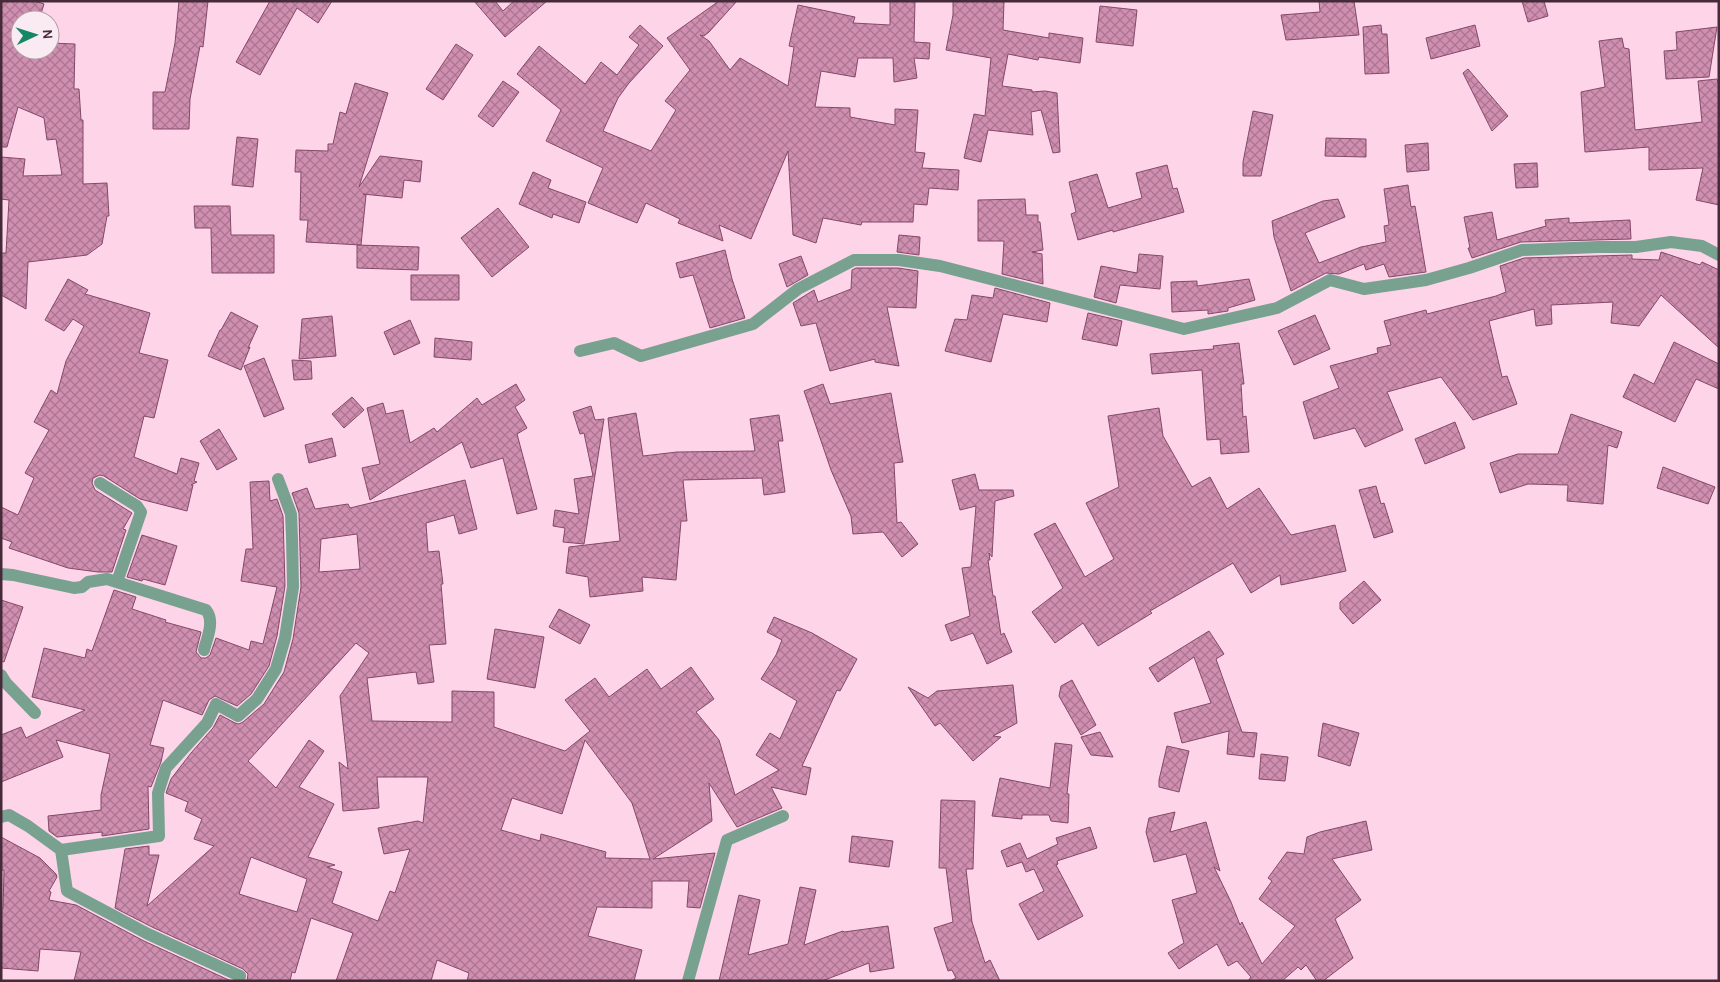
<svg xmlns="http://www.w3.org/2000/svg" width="1720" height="982" font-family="Karla,sans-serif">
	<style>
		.building { fill: url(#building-cross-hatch); stroke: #834968; fill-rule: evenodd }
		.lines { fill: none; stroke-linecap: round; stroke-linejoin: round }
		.minor { stroke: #78a190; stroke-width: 12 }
	</style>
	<defs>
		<pattern id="building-cross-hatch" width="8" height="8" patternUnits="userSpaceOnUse" patternTransform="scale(1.25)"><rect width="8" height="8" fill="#d08fb1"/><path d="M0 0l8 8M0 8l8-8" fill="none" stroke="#ab7591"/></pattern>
	</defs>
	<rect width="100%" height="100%" fill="#fed4e9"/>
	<path class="building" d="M1,1H35L44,4L39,20H20V50H50V43L75,44L74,89H79L81,120H83V184L107,183L109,216H107L102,244L87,255L28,262L26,309L1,295V253H6L9,200L1,199V157L25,159L23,176L62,175L56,139L47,140L44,118L18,107L7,147H1Z
		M179,1H208L203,47L200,46L190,99L189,129H153V92H165L175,43Z
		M270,1H332L318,23L297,8L260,75L236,62Z
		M474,1H495L503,11L514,1H547L505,37Z
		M719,1H737L709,32L704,36L700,35L709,41L730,70L740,58L788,86L794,47L789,46L798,5L855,17L853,23L890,25V1H915L914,42L930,43L929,59L914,58L917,78L894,82L893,58H858L855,77L821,71L815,107L850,108V117L895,125V109L918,110L915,152L925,153L922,168L959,170L958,190L929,188L927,205L914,204L913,222H862L861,225L823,218L816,243L793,235L788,151L751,239L719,225L723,241L678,223L680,219L646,203L637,223L588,203L603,168L546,141L561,110L517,74L539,46L585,84L601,62L617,75L639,45L629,37L640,25L663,46L629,83L618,98L603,131L651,151L676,110L665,101L690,70L667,38Z
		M953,1H1004L1003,30L1049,38V33L1083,38L1080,63L1039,57L1038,60L1008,54L1002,86L1032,90V92L1045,91L1057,93L1060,152L1053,153L1041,110L1031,112L1033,135L988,130L981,162L964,158L974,114L985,116L991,58L946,50L953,15Z
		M1319,1H1354L1359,35L1286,40L1281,15L1320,12Z
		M1522,1H1544L1548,16L1528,22Z
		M1100,6L1137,10L1133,46L1096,42Z
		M1381,25L1382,34H1387L1389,73L1365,74L1363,27Z
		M1475,25L1480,46L1431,59L1426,38Z
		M1717,27L1709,77L1666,79L1664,51L1677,50L1676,32Z
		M1622,38L1624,48L1629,49L1635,130L1702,122L1698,81L1717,79L1719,85V205L1696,200L1703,168L1649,170V147L1585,152L1581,92L1605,87L1599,41Z
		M456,44L473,55L443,100L426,89Z
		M1468,69L1508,116L1492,131L1463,73Z
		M503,81L519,92L493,127L478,116Z
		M355,83L388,93L359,187L380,156L422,161L420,182L404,180L402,198L363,194L366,195L361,245L306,242L308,220H300L301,172H295L296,150L328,151V144H333L340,112L346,114Z
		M1253,111L1273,115L1261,176H1243V162Z
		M237,137L258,139L253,187L232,185Z
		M1326,138L1366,139V157L1325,156Z
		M1428,143L1429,170L1407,172L1405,145Z
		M1537,163L1538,187L1516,188L1514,164Z
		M1167,165L1173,189L1177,188L1184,212L1113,232V230L1078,240L1071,214L1076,212L1069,182L1097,174L1108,208L1142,198L1136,173Z
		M533,172L551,180L548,188L586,202L579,223L553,214L552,218L519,204Z
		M1408,185L1411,207L1415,206L1426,272L1389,277L1384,264L1366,270L1364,264L1339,274L1326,273L1291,291L1274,237L1272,221L1323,201L1338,199L1345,217L1305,233L1319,263L1361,247L1386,242L1384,226L1389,225L1384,189Z
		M1025,199L1026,215H1038V222H1040L1043,250L1032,252L1042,254L1043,284L1002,274L1004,241H978V200Z
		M194,206H230L231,235H274V273H212L211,228H195Z
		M498,208L529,247L492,277L461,238Z
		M1492,212L1497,240L1546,226L1545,220L1569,218V223L1630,220L1631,239L1521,242L1472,258L1468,248H1470L1464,217Z
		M899,235L920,237L919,255L897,252Z
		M357,245L419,247L418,270L357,268Z
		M725,250L732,279L745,318L710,328L693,275L680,278L676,263Z
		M1661,252L1700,265L1702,262L1719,270V348L1661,295L1639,326L1611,323L1613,302L1551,305L1552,324L1536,326L1534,309L1489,321L1502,377L1507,376L1517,404L1473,420L1441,377L1387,392L1403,430L1365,447L1355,428L1314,439L1303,402L1339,388L1330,366L1378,353L1377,348L1391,345L1384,321L1426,310L1427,314L1496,296L1506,292L1500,266L1524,258L1632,255V259L1659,260Z
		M1139,254L1163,256L1160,289L1120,285L1116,303L1094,297L1101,266L1137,273Z
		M801,256L808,275L787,287L779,264Z
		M856,268H898L918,271L916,308L887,307L899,366L875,362V359L830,371L816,323L801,326L793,303L814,290L818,302L851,289L852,270Z
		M411,275H459V300H411Z
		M68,279L88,290L85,294L150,313L139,353L168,360L154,418L144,416L134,457L177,474L181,458L199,463L194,481L197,482L191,485H193L187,511L140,499L104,476L100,475L93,478L92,483L95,490L132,513L123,529L126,530L112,572H98L68,568L9,548L12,542L1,538V507L18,515L34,478L25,473L49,430L34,422L51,390L57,394L66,361L84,326L73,319L64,331L45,320Z
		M1249,279L1255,300L1228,308V311L1208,314V310L1172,312L1171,282L1197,281V286Z
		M995,288L1050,303L1047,322L1003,314L991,362L945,351L955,319L967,320L972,295L993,298Z
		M231,312L258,326L248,348L250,347L241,370L208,356L220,330H221Z
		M1088,313L1122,321L1117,346L1082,339Z
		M1315,315L1330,349L1294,365L1278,331Z
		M332,316L336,356L299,359L302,319Z
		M410,320L420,343L394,355L384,332Z
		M435,338L472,342L471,360L434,357Z
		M1674,342L1719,364V389L1696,379L1675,422L1623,397L1634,374L1654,384Z
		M1239,343L1244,384H1241L1243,417L1246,416L1249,452L1221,454L1220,439L1207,440L1202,370L1152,374L1150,354L1214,349L1213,346Z
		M264,358L284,409L264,417L244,366Z
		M292,360L311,361L312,379L294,380Z
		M516,384L525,400L515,407L527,428L517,434L537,509L517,514L503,458L471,468L462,442L370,500L362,468L380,464L367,408L383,403L386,414L403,410L410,443L434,428L437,432L477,398L482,405Z
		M823,384L830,404L891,393L903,462L894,463L897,523L901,522L918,544L902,557L883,532L853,534L851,516L831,470L804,391Z
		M352,397L364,410L344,428L332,414Z
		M591,406L595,420L604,419L584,544L563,542L565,528L553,526L555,510L579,514L574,479L593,476L584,433L580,434L573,412Z
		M1159,408L1163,436L1192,487L1210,477L1227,509L1259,488L1291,535L1335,525L1346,571L1281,585L1280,575L1251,593L1233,563L1150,611L1152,613L1098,646L1083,623L1055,643L1032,612L1063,588L1034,534L1055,523L1085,577L1114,559L1086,503L1119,487L1108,416Z
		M636,413L643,456L677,452L755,451L750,419L779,415L783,441H778L785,492L764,495L762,478L683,480L687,521H681L676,580L642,577L643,591L590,597L588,577L566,573L569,547L620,541L608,418Z
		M1571,414L1622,432L1617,448L1608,445L1603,504L1567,501L1568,485L1528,484L1500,493L1490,463L1518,454H1558Z
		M1455,422L1465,448L1425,464L1415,439Z
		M219,429L237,459L217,470L200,441Z
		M332,438L336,456L309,463L305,445Z
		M1663,467L1715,487L1708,504L1657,488Z
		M975,474L979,490H1013L1014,496L995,501L992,557L989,553L990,560H988L993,596H995L1001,635L1004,633L1012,652L987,664L973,633L951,641L945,625L970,616L962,568L971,567L976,506L960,510L952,480Z
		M465,480L477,529L459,534L454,515L426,523L428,552L439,551L443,584H441L446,644L429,645L434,682L418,684L416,672L367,678L372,721L452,722V691L494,692V727L565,751L590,731L565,700L595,678L609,697L647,669L661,689L691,667L714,699L696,712L719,740L735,795L779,770L756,755L770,733L780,739L797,701L761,679L776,655L782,640L767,632L774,617L812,633L857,659L840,691L837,690L802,766L811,768L806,795L771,787L782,808L737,827L709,783L712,821L653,859L715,853L700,908L687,907L689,881H652V908L597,907L588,936L642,950L634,981H467L469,973L437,960L431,981H336L353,933L311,918L295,973L292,972L290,981H247L248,974L243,969L152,927L115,908L125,849L149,846V855H159L147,906L214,846L194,839L202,819L185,811L188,802L166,793L171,779L191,753L213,728L220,715L235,723L239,724L243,722L264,704L284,672L293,639L301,587L299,513L292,493L307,488L315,509L348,504L350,508ZM357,534L360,569L319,572L321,539ZM356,643L369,653L340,696L348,769L339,762L343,811L379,808L377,777H428L423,823L418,821L378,828L384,854L410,849L395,893L390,891L378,921L332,903L342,872L327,867L335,865L308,857L334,804L299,787L324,751L309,740L276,788L248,761ZM585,740L632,803L650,859L605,858L606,852L541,834L540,841L501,830L512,798L562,814ZM251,857L307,879L297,912L239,894Z
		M269,481L270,501L277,499L283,516L285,586L277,636L269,666L251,694L237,706L215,696L209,700L202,715L163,700L150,745L164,748L161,762L151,787L148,786L149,829L102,836V832L57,837L49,831L48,816L101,810V795L110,754L56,740L63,757L1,782V735L21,727L26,738L85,710L32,697L44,648L85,658L87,649L92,651L114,590L136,597L132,609L166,620L165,622L201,632L196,652L201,658H206L210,655L216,638L249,650L251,641L263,644L277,587L241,581L246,549H253L250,482Z
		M1376,486L1381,504L1384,503L1393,532L1374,538L1359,490Z
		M142,535L177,546L165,585L143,579L142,581L127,577Z
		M1364,581L1381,600L1353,624L1340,609V602Z
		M1,600L23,607L4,662L1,661Z
		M559,609L590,625L580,644L549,627Z
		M495,629L544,637L535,688L487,679Z
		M1209,631L1224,654L1216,659L1242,732L1257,733L1254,757L1227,754L1229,731L1182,743L1174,713L1211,703L1194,657L1158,682L1149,668Z
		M1072,680L1096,725L1081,735L1059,696L1061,686Z
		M1013,685L1017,723L993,736L1001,737L973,761L940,723L935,726L908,687L928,698L937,691Z
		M1323,723L1359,733L1350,766L1318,756Z
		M1100,732L1113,757L1091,755L1081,737Z
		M1055,743L1072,745L1067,794H1069L1068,823L1051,821L1049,815H1022V819L992,816L1000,778L1050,788Z
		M1167,746L1189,751L1179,792L1159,787V780Z
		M1261,754L1288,757L1285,781L1259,779Z
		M941,800L975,801L973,869H966L972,922L985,963L990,960L1000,981H950L956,978L952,970L948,971L934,928L953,922L946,868H939Z
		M1175,812L1170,832L1206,822L1220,871L1214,867L1231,902L1240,925L1242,922L1262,964L1295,926L1259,899L1272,881L1268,878L1287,852L1304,854L1307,837L1320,832L1366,821L1372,850L1332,859L1361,900L1335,919L1353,958L1323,981H1317L1306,965L1301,970L1298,967L1282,981H1248L1251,977L1237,961L1228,966L1217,944L1179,969L1168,953L1184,943L1172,900L1197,893L1186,854L1154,862L1146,832L1149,818Z
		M1090,827L1097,848L1057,861L1058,864L1056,865L1083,916L1038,940L1019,904L1044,891L1034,869L1026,872L1022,862L1007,867L1001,851L1020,843L1027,859L1058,844L1056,838Z
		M852,836L893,841L889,867L849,862Z
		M1,837L40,858L56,874L57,877L49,891L51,892L49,900L76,905L144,941L231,981H74L81,952L40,949L38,971L1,968V909H3L4,870H1Z
		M800,887L816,890L804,945L843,931L844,932L888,926L894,968L870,972L869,963L822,981H719L739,895L760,900L748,955L788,944Z"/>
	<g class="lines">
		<path class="minor" d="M580,351L614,343L641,356L753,324L798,289L854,260H899L940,266L1184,329L1277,308L1330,280L1364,289L1426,280L1469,268L1522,250L1598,247H1636L1671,242L1702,246L1719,255
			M100,483L137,506L141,512L117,582
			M1,574L13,575L74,588L82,587L88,582L107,579L206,610C215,621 207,638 204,650
			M1,675L6,683L35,713
			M1,817L9,815L28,826L61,850L159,836L158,793L166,768L207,723L216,704L238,716L257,699L276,669L285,638L293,587L292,538L291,514L278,479
			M61,850L67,891L148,934L240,976L239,981
			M688,981L727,840L783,816"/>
	</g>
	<rect width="1720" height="982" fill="none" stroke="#452b39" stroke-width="5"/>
	<g transform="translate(35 35) rotate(86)"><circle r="24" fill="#f9ebf1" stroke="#b19ea7"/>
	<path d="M0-4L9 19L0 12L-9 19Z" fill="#168766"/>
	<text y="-8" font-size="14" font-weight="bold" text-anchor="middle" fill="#452b39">N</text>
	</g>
</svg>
